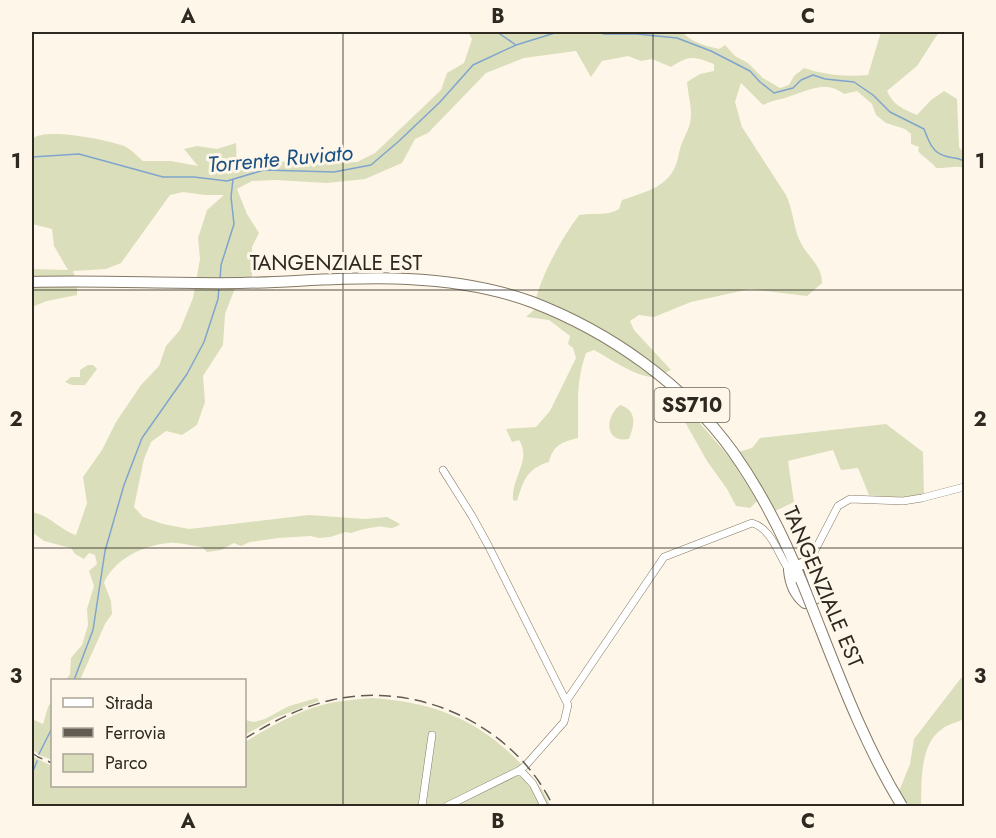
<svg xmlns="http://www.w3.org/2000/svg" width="996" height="838" font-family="Jost,sans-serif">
<rect width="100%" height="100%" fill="#fef7e9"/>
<!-- green -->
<path fill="#dbdebb" d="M468,32H685L684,34C694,43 706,46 719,49L725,45L735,56L748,63L763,78L780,88L789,85L794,76L804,68C825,75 846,77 868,75L881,32H939L917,66L887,91C893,105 903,109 917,115L931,100L944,91L957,99L959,147L964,153V168C955,165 946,169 936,168C931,161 924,158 918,151L919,147L911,144V134L905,129L886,123L876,115L872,104L857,91L844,94C824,79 806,92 785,98C777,100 771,101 763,105L741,83L735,102L742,127L786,195C794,211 793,230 802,245C810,259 822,266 822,283L807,296L750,289L691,302L654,317L639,315L630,321L634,330L671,370L663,374L536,298C544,270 562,238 579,215C595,212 604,217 619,209L622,200C642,193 666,188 675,167C678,161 678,155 680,149C682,140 688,132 690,123C693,109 688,96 687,82L700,74L714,71V64C693,56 689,55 671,67L652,59L641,61L628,56L602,61L591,77L576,51L524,58L486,73L428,133L415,139L402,163L365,179L327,183L275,180L252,181L237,189L247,214L259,233L252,247V276L235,288L225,314L223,345L203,376L205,402L197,425L182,435L166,431L151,442L144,459L134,507L143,517L163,524L189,529L309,515L365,519L387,517L400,524C391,532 385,525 376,527C367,528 359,530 351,533L346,532L330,537L319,538L311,536L278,538L250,542L241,546L234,543L221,550L207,552L202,547C191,546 180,542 169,543C144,545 114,559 104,583L111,601L112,614L105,624L80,680H66L70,674L71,658L82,645L88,625L87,609L94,586L89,571L97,564L95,555L89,553L84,559L75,554L71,548L44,541L32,532V512C49,515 62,531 76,535L87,503L83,477L102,450L116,422L141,385L159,366L166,346L180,330L193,298L200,259L198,238L207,210L224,195H205L183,192L170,195L121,263L106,269L73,271L75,278H32V269L68,270L54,246L52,229L32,224V139C45,127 107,140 124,146C131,149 137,156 143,161H171L198,166L184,149L197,146L217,149L236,143L237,169L265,160L312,164L357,162L375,153L441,90L447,73L464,63L472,39Z
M32,285H77V295L47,301L32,307Z
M536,308L603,340L656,377C639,379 609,358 594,350L586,353C575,384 579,405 578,438C562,442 553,445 549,462C526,469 524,480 517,501L513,500C511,478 532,460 519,440L512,442L506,429L536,427L550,411L576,358L573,348L568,344L570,336L549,320L526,317Z
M88,365H93L97,369L85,385H72L65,382L71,377H80V370Z
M667,391L684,405L731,459L757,501L750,508L736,506L727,489L707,461L681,415L668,398Z
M620,405C637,410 635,424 629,439C604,443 605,417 620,405Z
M886,424L923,452L924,495L897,498L869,495L858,468L841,470L833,450L788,461L794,502L775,511L738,452L752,448L760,438Z
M964,677V719C958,722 948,724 942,729C919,745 922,782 921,806H893L910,764L914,739L961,678Z
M317,698L319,701L275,718L245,735V720L254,722L265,719L289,706Z
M372,698C434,702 480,720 523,766L441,806H32V756L52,766V786H244L245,742C273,725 302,708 335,702C347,700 360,699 372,698Z
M52,700V760L39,755L32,749V719L43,724L48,707Z
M526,770L541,788L551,806H451Z"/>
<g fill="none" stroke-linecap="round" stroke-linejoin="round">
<!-- stream -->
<path stroke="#7fa5ce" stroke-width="1.5" d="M497,32L516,45
M595,32L605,34H637L677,38L711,51L750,71L760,82L774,93L793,88L801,80L813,75L825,79L854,82L873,95L890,112L924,129C928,139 932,153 945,156C953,159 955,156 964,161
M32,157L79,154L163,177H194L227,181L264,170L334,172L371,165L399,141L440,102L473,65L516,45L558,32
M220,279L221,265L234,224L231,197L233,179
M74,680L93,630L105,551L124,485L142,438L187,374L204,342L218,299L219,287
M39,754L52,728
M32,774L37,761"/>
<!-- minor casing -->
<g stroke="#847964" stroke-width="8">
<path id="minor" d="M443,470L472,516L488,545L568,705L564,722L526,765L520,770L447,806
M804,563L811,558L838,506L850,499L903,501L922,498L964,487
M567,700L664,557L752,523C772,529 778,554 789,570
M520,770L533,784L544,806
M422,806L432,735"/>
</g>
<!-- primary casing -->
<g stroke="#847964" stroke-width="12">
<path id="primary" d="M32,282C101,280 170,284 240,283C296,282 352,276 408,279C448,281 494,288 532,302C610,332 684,384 733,452C761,492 783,534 801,580
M804,563L808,566L817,591L815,599L805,603C795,595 790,582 789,570Z"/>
</g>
<!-- minor -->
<use href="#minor" stroke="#fff" stroke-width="7"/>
<!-- primary -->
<use href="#primary" stroke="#fff" stroke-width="10"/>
<!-- rail -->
<path stroke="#625c53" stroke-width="1.5" stroke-dasharray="12 6" stroke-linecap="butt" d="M244,739C272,722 300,707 332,700C418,680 515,726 553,806
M32,753L38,757L52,763"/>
<!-- primary-bridge casing -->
<g stroke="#847964" stroke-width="12" stroke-linecap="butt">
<path id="primary-bridge" d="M801,580C832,656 859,736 902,806"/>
</g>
<!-- primary-bridge -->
<use href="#primary-bridge" stroke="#fff" stroke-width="10"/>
</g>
<!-- grid -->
<path fill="none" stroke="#2d2820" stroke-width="1.5" stroke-opacity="0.55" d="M343,32V806M653,32V806M32,290H964M32,548H964"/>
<g text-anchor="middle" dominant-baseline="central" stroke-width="6" stroke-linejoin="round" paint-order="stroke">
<!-- shield labels -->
<rect fill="#fef7e9" stroke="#6c665c" stroke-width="1.5" x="654.5" y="388" width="75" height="34" rx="4.5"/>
<g font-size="20" font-weight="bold" fill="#2d2820">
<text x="692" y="405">SS710</text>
</g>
<!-- street labels -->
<g font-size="21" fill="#2d2820" stroke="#fef7e9">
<text x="336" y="263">TANGENZIALE EST</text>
<text transform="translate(823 587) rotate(67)">TANGENZIALE EST</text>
</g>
<!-- water labels -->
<g font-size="22" font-style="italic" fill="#195084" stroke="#fef7e9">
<text transform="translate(280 158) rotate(-5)">Torrente Ruviato</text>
</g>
</g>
<!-- border -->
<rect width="996" height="838" fill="none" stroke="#fef7e9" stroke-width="66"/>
<!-- legend -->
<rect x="51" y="679" width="195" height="108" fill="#fef7e9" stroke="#aaa499" stroke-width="1.5"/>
<rect x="63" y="698" width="30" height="9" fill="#ffffff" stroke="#aaa499" stroke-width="1.5"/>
<text x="105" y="709" font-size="18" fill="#2d2820">Strada</text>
<rect x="63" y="728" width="30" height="9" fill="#625c53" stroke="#aaa499" stroke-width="1.5"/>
<text x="105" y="739" font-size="18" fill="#2d2820">Ferrovia</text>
<rect x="63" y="754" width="30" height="18" fill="#dbdebb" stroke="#aaa499" stroke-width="1.5"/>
<text x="105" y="769" font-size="18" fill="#2d2820">Parco</text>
<rect x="33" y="33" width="930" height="772" fill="none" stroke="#2d2820" stroke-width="2"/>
<g font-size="20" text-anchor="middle" font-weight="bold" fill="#2d2820">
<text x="188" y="23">A</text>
<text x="498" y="23">B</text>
<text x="808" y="23">C</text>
<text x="16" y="168">1</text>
<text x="980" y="168">1</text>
<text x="16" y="426">2</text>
<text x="980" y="426">2</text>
<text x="16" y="683">3</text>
<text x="980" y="683">3</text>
<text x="188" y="828">A</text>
<text x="498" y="828">B</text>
<text x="808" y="828">C</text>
</g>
</svg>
